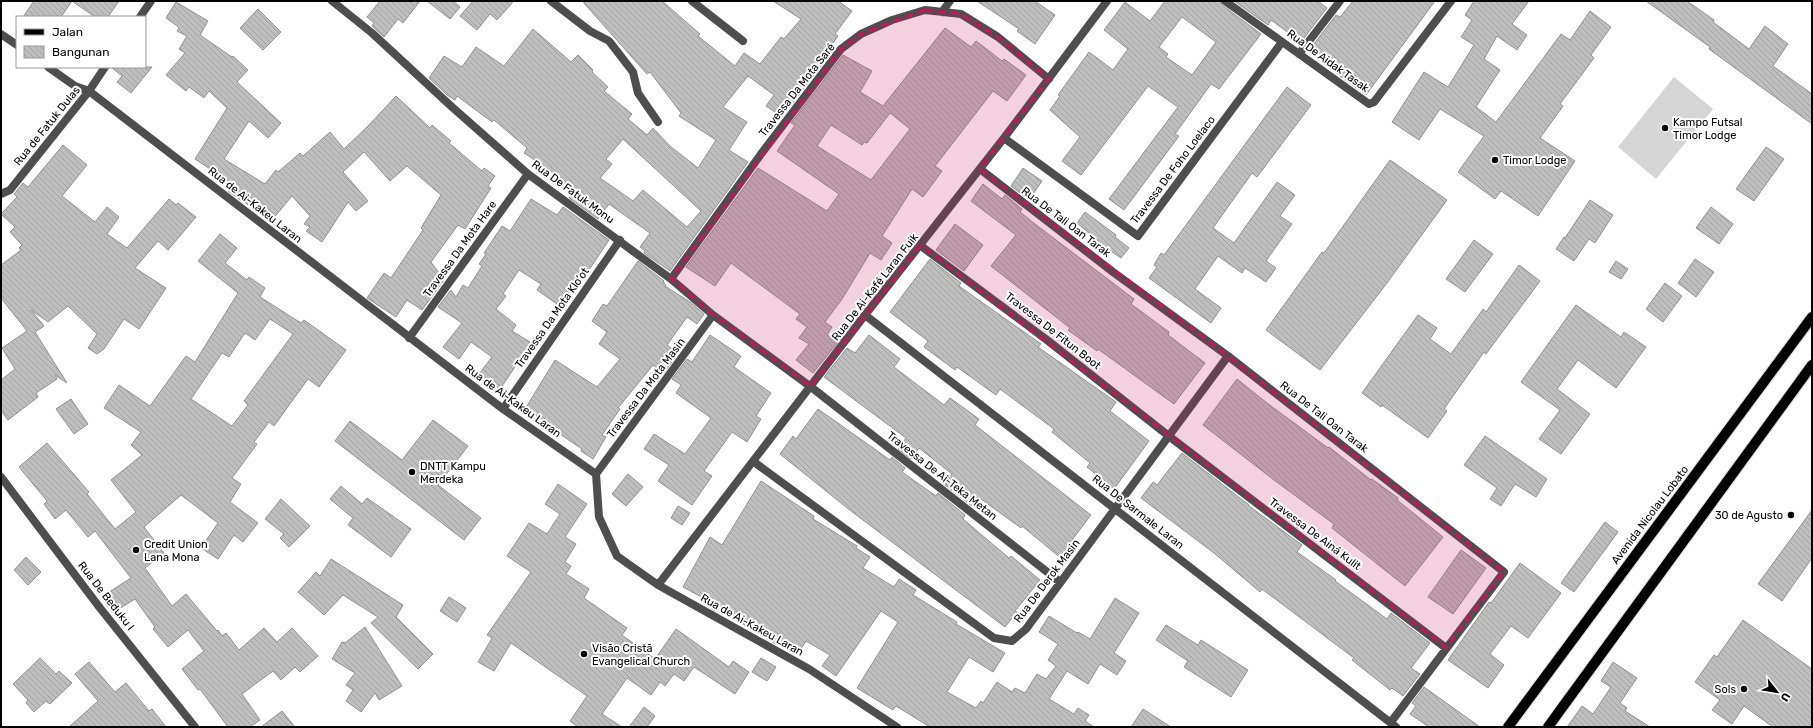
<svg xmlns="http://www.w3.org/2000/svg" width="1813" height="728" font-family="Rubik,sans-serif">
<defs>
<pattern id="building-back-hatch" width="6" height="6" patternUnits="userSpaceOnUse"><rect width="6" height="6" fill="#bebebe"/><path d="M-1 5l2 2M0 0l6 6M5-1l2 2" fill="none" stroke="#a2a2a2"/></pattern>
</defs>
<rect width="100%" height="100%" fill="#fff"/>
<!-- garden -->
<path fill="#d5d5d5" d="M1674,77L1713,109L1656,179L1618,147Z"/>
<!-- building -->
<path fill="url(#building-back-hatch)" stroke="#929292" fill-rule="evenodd" d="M34,1H72L61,17H23Z
M72,1H119L108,17H95Z
M380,1H420L403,23L398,19L384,37L372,26L374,23L367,17Z
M427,1H453L460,7L450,19Z
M473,1H514L497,20L490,14L477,30L460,16Z
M582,1H662L700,34L698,36L735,66L744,53L760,64L781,37L784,39L801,19L773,1H838L852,11L835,34L838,36L830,47L834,49L782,117L766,106L774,95L748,76L723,107L747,122L729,150L748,162L670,271L644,253L645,251L640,247L650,233L609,204L598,219L569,198L574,191L559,178L560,177L524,153L527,148L494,120L492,122L457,96L455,100L447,95L429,78L444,56L462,67L476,47L504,66L533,29L571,62L578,55L593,70L592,72L608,87L604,91L632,114L628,119L647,135L653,128L670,146L698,168L716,140L679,116L681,113L650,72L647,74ZM623,139L701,211L687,227L643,190L633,201L600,178L612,164L606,159Z
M977,1H1035L1055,15L1035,44L1017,31L1019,29Z
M1165,1H1220L1222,5L1261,34L1219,89L1211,84L1175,134L1179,136L1124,210L1109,199L1178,107L1148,86L1081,175L1062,161L1080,137L1050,110L1060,96L1058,95L1089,52L1113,70L1128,49L1104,30L1125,2L1150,21ZM1182,17L1216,42L1192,75L1166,57L1168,54L1159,47Z
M1234,1H1318L1327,8L1301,42L1271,20L1268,25Z
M1353,1H1435L1366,95L1340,76L1341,74L1310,49L1336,15L1340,17Z
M1474,1H1529L1512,24L1527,35L1517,50L1497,36L1484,59L1500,70L1476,107L1496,122L1561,34L1570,40L1590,11L1611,27L1591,55L1594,58L1560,104L1563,106L1540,138L1575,161L1538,216L1501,191L1495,199L1458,172L1484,136L1440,109L1419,140L1392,122L1424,72L1448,87L1474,45L1461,37L1472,20L1465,15Z
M1646,1H1687L1714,20L1713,22L1749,49L1765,26L1788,44L1773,66L1812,94V124L1709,49L1710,47Z
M176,2L208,21L200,35L232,57L233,56L248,70L237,82L281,123L268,138L249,121L224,159L265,184L276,170L278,172L300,153L303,156L330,132L344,149L368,126L396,96L430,128L432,125L451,141L449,143L482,171L484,168L495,176L488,186L491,188L465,229L458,225L431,262L444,280L422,310L407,300L396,317L367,298L384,273L391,278L423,230L421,228L441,195L407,166L390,181L364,152L343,172L368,201L356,211L348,202L322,242L306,231L310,227L304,224L310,216L292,196L272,220L267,216L265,218L243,201V202L228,191L230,189L228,188L231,183L195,159L227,108L209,91L204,98L189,87L186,91L166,75L185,53L179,49L187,36L177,31L179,28L176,25L166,18Z
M258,9L281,32L263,50L240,28Z
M945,28L971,47L976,41L1002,61L1004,59L1026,75L1007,101L993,91L935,166L942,171L923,197L912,189L882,236L892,243L881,260L870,253L842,299L825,322L832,327L827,335L838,342L813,373L796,360L809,344L799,338L807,327L796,319L800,314L731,263L715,286L686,267L758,168L827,211L839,194L777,151L795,125L791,123L843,55L872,71L860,92L883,106ZM890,113L910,129L871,180L817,146L831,125L862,145L864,142L867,143Z
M111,67H152L131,93L117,82L122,76Z
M1287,87L1311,105L1257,177L1252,173L1213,228L1234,243L1277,182L1295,195L1280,216L1292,224L1266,261L1276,268L1266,282L1245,268L1242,273L1218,256L1195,289L1221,308L1211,323L1149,278L1157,267L1154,265L1161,253L1164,255Z
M63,145L87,165L62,196L95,222L107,207L119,217L107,234L127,248L169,199L176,205L178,203L196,217L168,250L158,241L135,268L166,288L139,329L124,319L104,349L97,354L88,348L97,334L68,306L48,322L31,310L44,326L35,332L67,383L55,375L57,379L36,393L38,397L8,420L1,411V380L15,369L2,348L27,331L1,298V265L21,250L19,248L22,245L10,232L15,227L1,214L17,197L14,194L23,183L28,187Z
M1766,147L1784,159L1754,201L1736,189Z
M1390,160L1447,200L1387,283L1320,370L1266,330L1322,252L1324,253Z
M1023,168L1042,181L1029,200L1011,186Z
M983,184L1002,199L1005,195L1022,209L1020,212L1035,224L1134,299L1131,304L1169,332L1168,335L1205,363L1174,404L1098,349L1097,351L1068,330L1070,328L991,266L1016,235L971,201Z
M531,199L557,215L563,207L609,240L581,282L578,280L560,306L537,290L541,284L519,270L503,294L506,296L496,309L516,325L512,331L530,342L517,364L500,389L479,374L492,357L471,342L459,359L443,347L462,323L438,307L451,290L456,297L463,285L468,288L482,266L479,264L486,254L484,253L502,226L510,231Z
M1590,200L1613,215L1595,243L1589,239L1574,261L1556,249L1564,237L1565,238Z
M1711,207L1733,224L1719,244L1696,228Z
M1085,212L1116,235L1115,237L1129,248L1121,258L1105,247L1077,223Z
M955,224L983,245L964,271L936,250Z
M220,234L237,248L225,263L247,280L249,277L265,288L260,297L301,323L304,320L346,350L319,387L308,379L274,426L269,422L254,442L257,444L232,478L241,484L230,502L258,523L243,542L234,535L218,559L201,548L218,523L181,495L144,527L164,553L145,568L172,606L186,594L217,631L218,630L222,636L226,633L239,650L264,628L277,642L292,628L318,656L300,672L295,667L281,680L273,671L242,694L260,720L250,727H228L200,689L198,690L182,669L204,651L188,630L168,647L153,629L155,627L135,599L119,609L109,592L131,578L95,531L88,537L66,510L55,519L44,504L47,501L19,467L47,443L89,492L87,494L115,529L136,512L111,480L142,455L131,445L141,432L104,408L119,385L150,406L186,356L195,362L238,293L198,261ZM270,319L293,334L244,401L248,405L232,426L191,399L222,353L229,357L245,333L255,340Z
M1474,240L1493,254L1465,292L1446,279Z
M930,259L961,283L959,286L1041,344L1038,347L1116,402L1110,411L1149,441L1114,489L1087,467L1090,463L1052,432L1054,429L1000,389L996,395L957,367L955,370L924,347L928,341L890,312Z
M1695,259L1714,272L1696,297L1678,283Z
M638,261L664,281L663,282L666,285L665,286L690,302L704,314L697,324L687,317L667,345L678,353L664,373L653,365L618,408L620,409L602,435L606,437L593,459L581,451L582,449L560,434L562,432L525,409L555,360L597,387L620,359L599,344L607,332L592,321L603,304L607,306Z
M1616,261L1628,269L1621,279L1609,272Z
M1519,265L1540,281L1486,354L1484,352L1444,409L1447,411L1428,438L1382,405L1381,407L1362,393L1418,315L1437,328L1430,339L1451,354L1483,309L1486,312Z
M1665,283L1682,296L1663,322L1646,309Z
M1576,305L1621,337L1624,332L1646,347L1616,388L1578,360L1557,389L1590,414L1561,454L1539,439L1560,410L1521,382Z
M710,335L741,356L734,367L771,393L756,416L761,419L747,442L732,432L704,471L712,476L692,505L658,481L669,465L644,449L654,434L685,454L711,418L676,393L681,385L672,379L687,359L692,362Z
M869,335L900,359L894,367L944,405L950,398L979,419L975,425L1091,515L1072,540L1075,543L1062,559L1022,526L1021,528L981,499L980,500L977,498L972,506L945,485L952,474L919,448L911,459L898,449L906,438L824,377L847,348L855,353Z
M1237,379L1267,403L1328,448L1329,447L1371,480L1372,479L1398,498L1397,500L1443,537L1405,586L1332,528L1334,524L1274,480L1203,425Z
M71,399L88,424L74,434L56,409Z
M818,409L890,460L892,457L905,468L902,472L936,496L938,493L965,515L963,519L1009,558L1011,556L1040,580L1015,611L1017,612L1005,627L851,511L780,454L793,436L796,439Z
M433,420L468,446L438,485L481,518L464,540L335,441L350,421L402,460Z
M1485,436L1547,479L1536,497L1515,484L1501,506L1490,499L1497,488L1464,465Z
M1182,453L1249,505V506L1302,545L1297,552L1336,580L1335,581L1387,619L1391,613L1430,643L1411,668L1420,674L1403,696L1392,688L1390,690L1352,660L1354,658L1262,589L1260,592L1214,553L1141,498L1153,482L1157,485Z
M628,474L643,487L626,506L612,494Z
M761,481L814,516L813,519L857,546L856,548L870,557L863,568L894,587L899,579L916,590L913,595L957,622L956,624L1005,653L993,672L969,657L947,692L976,708L981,701L983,703L997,682L1012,692L1015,688L1025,693L1037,674L1046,679L1056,666L1048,660L1058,644L1039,632L1049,616L1077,633L1078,632L1090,639L1115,598L1139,613L1114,653L1126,661L1117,675L1100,664L1088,684L1067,671L1049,699L1074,714L1078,708L1089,715L1085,721L1094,727H930L896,706L893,710L857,688L898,622L881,611L836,676L822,666L830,655L806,641L799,652L780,640L777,645L717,608L715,611L709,607L702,601L703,598L683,587L710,537L722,545Z
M558,484L587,504L565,537L576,544L565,562L571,566L566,574L589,589L584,598L627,628L622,635L655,659L676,629L729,667L733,661L749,672L735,694L694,667L684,681L674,674L665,686L660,682L651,695L627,678L602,714L622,727H578L570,721L587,696L511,643L494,671L478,662L492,638L487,635L531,572L507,556L529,523L547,534L560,514L545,504Z
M341,486L362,504L367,498L411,529L391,557L348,525L353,518L330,499Z
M281,499L310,526L289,547L280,538L284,534L265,519Z
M678,506L690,513L682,525L671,518Z
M1812,510V558L1782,601L1758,584Z
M1605,522L1618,532L1574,592L1561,583Z
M1461,550L1486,568L1453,614L1428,597Z
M26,557L41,572L28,585L14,570Z
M331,559L403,605L396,617L433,654L418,669L371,623L378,617L343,595L324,615L298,592L316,572L320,576Z
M1520,563L1561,593L1528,638L1511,626L1490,654L1504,665L1488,688L1448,660L1489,602L1491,603Z
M449,597L466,608L457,622L440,611Z
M1743,620L1812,669V727H1773L1744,706L1732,724L1712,710L1720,700L1695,682L1714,655L1717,657Z
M1166,625L1198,645L1201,640L1248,670L1231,697L1184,667L1188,661L1156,640Z
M365,627L402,686L379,700L375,693L361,712L346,701L353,690L346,685L355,673L332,659L342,642L345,643Z
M40,658L56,674L59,671L72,683L50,704L46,701L34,712L26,703L28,700L13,684Z
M761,658L776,667L767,681L752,672Z
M89,662L115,692L126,683L149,711L152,709L166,727H69L98,701L75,674Z
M1613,662L1637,678L1620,703L1627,708L1625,711L1650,727H1567L1582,706L1593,714L1611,687L1601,681Z
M1424,687L1480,727H1429L1410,714L1416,706L1412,703Z
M644,707L655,716L647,727H629Z
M1143,709L1171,727H1131Z
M282,711L295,727H261Z"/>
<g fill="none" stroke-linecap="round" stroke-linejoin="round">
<!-- primary casing -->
<g stroke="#dbdbdb" stroke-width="12">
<path id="primary" d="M1508,727L1812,317
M1548,727L1812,365"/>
</g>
<!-- minor -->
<path stroke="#4e4e4e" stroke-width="8" d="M332,1L372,33L452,107L528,174L671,279L713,315L811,387L1060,582
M551,1L590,31L609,41L633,72L638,93L658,122
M692,1L743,41
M1225,1L1369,104L1374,102L1451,1
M942,12L950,1
M140,17L151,1
M1,34L17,45
M1299,54L1340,1
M48,67L75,86L89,91L503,409L596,474L599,517L617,556L658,585L809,669L897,727
M1004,138L1138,236L1282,42
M980,169L1113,272L1228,356L1504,572L1391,722
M1,194L10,190L89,91L105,67
M921,246L1047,340L1170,437L1446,648
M671,279L761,154L841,49L861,34L892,20L925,10L961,14L998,37L1049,79
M865,315L1396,727
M409,338L528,174
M503,409L620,240
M754,462L994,638L1012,641L1026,629L1228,356
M596,474L713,315
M1,477L100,608L195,727
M658,585L865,315L1004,138L1107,1"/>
<!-- primary -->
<use href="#primary" stroke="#000" stroke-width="10"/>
</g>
<!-- marked area -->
<path fill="#c2185b" fill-opacity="0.2" stroke="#c2185b" stroke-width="3" stroke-dasharray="8 5" stroke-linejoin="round" d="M925,10L961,14L998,37L1049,79L980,169L1228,356L1504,572L1446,648L921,246L811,387L713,315L671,279L841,49L861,34Z"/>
<!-- markers -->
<g fill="#000" stroke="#fff" stroke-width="1.5">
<circle cx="1665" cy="128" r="4"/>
<circle cx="1495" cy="160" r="4"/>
<circle cx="412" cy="472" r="4"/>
<circle cx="1791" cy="515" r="4"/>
<circle cx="136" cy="550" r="4"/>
<circle cx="584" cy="654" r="4"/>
<circle cx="1744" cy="689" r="4"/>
</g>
<g text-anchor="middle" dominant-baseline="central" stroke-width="4" stroke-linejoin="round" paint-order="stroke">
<!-- street labels -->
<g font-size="11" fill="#000" stroke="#fff">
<text transform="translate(1328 61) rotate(36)">Rua De Aidak Tasak</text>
<text transform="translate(797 90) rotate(-52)">Travessa Da Mota Saré</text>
<text transform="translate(47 126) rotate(-51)">Rua de Fatuk Dulas</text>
<text transform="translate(1173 170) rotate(-53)">Travessa De Foho Loelaco</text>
<text transform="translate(573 192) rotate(36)">Rua De Fatuk Monu</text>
<text transform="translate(255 205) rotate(38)">Rua de Ai-Kakeu Laran</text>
<text transform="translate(1066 222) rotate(37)">Rua De Tali Oan Tarak</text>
<text transform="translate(460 249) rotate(-54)">Travessa Da Mota Hare</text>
<text transform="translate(875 287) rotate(-52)">Rua De Ai-Kafé Laran Fuik</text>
<text transform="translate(552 318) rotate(-55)">Travessa Da Mota Klo’ot</text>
<text transform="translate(1053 331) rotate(38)">Travessa De Fitun Boot</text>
<text transform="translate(646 388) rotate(-53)">Travessa Da Mota Masin</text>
<text transform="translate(513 401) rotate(36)">Rua de Ai-Kakeu Laran</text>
<text transform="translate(1324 417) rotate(38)">Rua De Tali Oan Tarak</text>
<text transform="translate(942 476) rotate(38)">Travessa De Ai-Teka Metan</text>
<text transform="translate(1138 512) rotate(38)">Rua De Sarmale Laran</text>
<text transform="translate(1650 515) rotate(-53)">Avenida Nicolau Lobato</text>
<text transform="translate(1315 534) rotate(37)">Travessa De Ainá Kulit</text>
<text transform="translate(1047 581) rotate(-53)">Rua De Derok Masin</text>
<text transform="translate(106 596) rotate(52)">Rua De Beduku I</text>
<text transform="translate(752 625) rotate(29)">Rua de Ai-Kakeu Laran</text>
</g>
<!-- poi labels -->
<g font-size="11" fill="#000" stroke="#fff" text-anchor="start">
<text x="1673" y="122">Kampo Futsal<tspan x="1673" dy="13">Timor Lodge</tspan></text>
<text x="1503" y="160">Timor Lodge</text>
<text x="420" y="466">DNTT Kampu<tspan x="420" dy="13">Merdeka</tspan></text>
<text x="1783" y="515" text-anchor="end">30 de Agusto</text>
<text x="144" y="544">Credit Union<tspan x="144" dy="13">Lana Mona</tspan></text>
<text x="592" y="648">Visão Cristã<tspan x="592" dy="13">Evangelical Church</tspan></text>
<text x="1736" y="689" text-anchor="end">Sols</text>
</g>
</g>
<!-- border -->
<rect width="1813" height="728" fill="none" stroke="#000000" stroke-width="4"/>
<!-- legend -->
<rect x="16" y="16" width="130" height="52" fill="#ffffff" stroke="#999999"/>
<rect x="24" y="29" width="20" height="6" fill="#000000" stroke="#999999"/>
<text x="52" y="36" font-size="12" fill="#000000">Jalan</text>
<rect x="24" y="46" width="20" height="12" fill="url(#building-back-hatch)" stroke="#999999"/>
<text x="52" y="56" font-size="12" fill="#000000">Bangunan</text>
<!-- north arrow -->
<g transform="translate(1777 692) rotate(121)" stroke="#ffffff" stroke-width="3" paint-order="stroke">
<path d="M0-3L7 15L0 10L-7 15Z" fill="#000000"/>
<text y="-6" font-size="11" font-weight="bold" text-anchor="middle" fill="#000000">U</text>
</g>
</svg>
